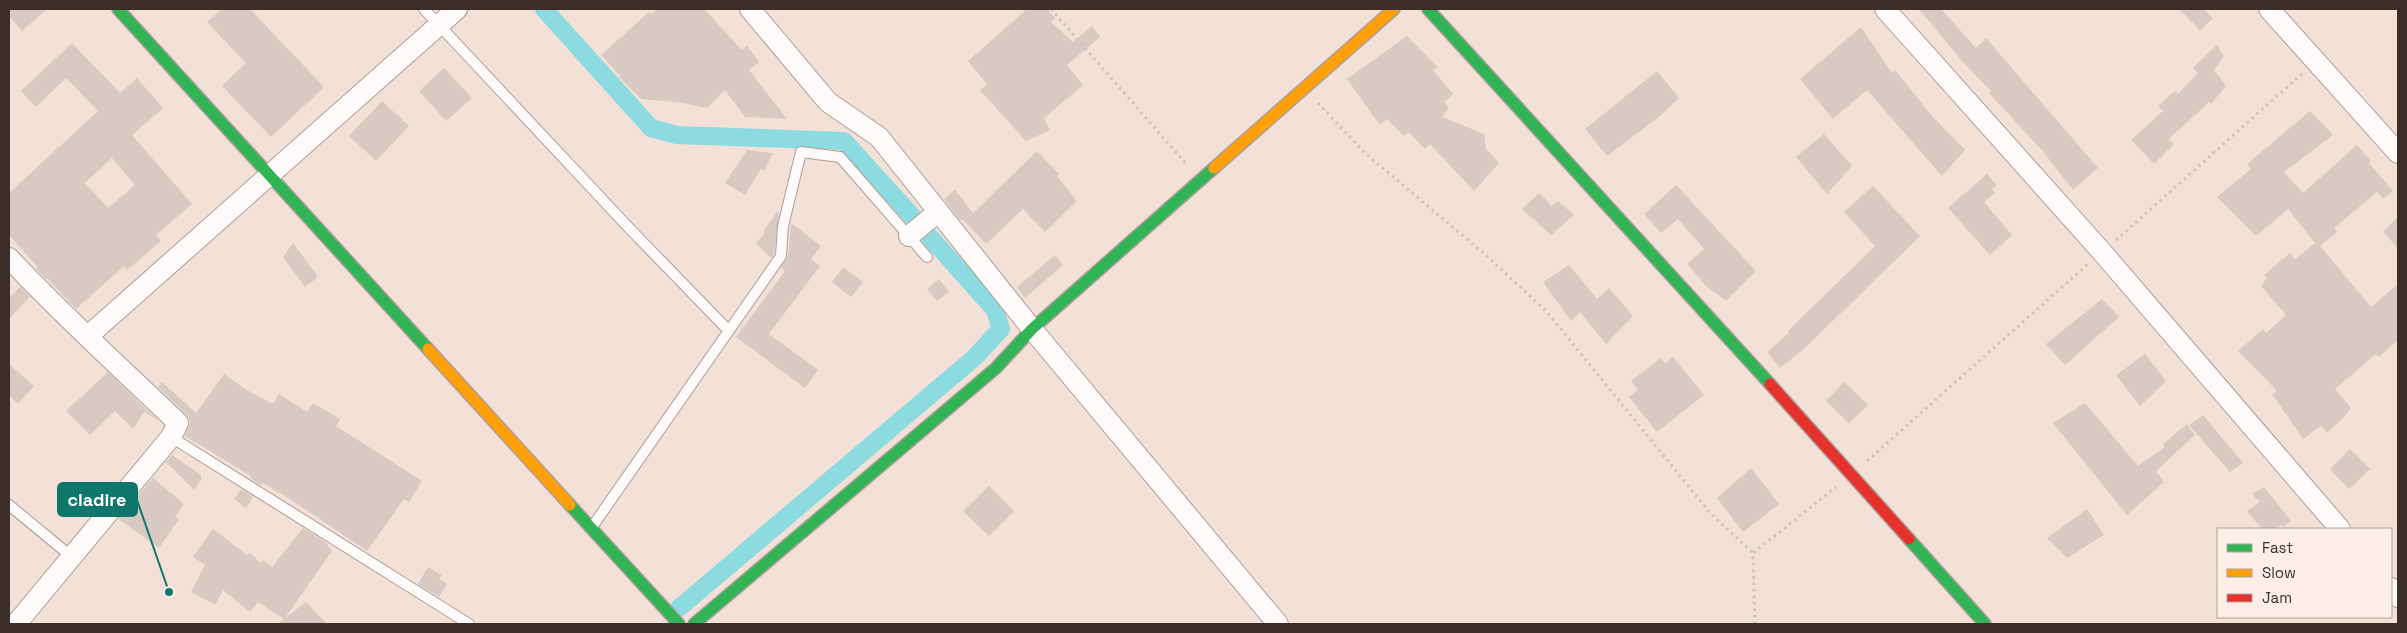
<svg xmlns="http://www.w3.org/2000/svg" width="2407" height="633" font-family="'Space Grotesk',sans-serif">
<rect width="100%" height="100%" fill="#f3e0d7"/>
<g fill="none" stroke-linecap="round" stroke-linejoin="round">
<!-- canal -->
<path stroke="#8cdbe0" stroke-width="18" d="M544,9L651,128L677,135L844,141L912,216
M679,608L974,358L1001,329L995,310L930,237"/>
</g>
<!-- building -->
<path fill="#d8cac2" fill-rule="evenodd" d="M9,9H47L22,31L9,16Z
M222,9H250L324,87L271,137L222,86L246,63L207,22Z
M657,9H704L742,50L747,46L759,62L749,70L787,119L745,117L725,90L707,108L683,103L641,99L619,77L620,76L601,55L649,12L651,14Z
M1027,9H1047L1055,18L1051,22L1073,42L1092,26L1100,37L1067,65L1083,85L1044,118L1050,130L1026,141L980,90L987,84L968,61Z
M1919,9H1941L1976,48L1986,38L2098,168L2073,190L2041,149L1989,93L1991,91L1962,61Z
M2179,9H2204L2213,18L2200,30Z
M1861,27L1892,73L1895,70L1932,116L1965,150L1942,176L1867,90L1833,119L1800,79Z
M1407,36L1438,68L1433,70L1453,94L1444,102L1449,108L1442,117L1484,134L1486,149L1499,163L1474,191L1430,144L1425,149L1409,132L1404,136L1387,119L1380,125L1347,79Z
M72,43L120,93L137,78L163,108L132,135L192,204L156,235L161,241L127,270L124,266L76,309L47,278L46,279L36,269L38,267L9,235V193L98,111L66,78L36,107L21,91ZM112,158L135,185L108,208L85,183Z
M2217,45L2224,56L2214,70L2226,86L2211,104L2209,102L2169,139L2174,144L2154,164L2131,140L2163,111L2158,106L2175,91L2178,94L2198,73L2193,68Z
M444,68L472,98L446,121L419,91Z
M1657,71L1679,98L1660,116L1607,156L1585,129Z
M382,101L409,126L376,161L349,136Z
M2310,111L2333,135L2284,172L2303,193L2357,145L2371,161L2369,163L2393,191L2383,199L2377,192L2334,228L2337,232L2320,246L2371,307L2398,284V340L2379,357L2376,354L2335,389L2351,408L2345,416L2327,433L2321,426L2303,439L2272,394L2277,391L2238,351L2263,329L2266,333L2286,315L2261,286L2267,278L2264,275L2290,253L2295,259L2315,243L2288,209L2256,236L2217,197L2251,169L2247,164Z
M1824,134L1852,166L1827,194L1796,157Z
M747,150L773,153L764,171L761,169L745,195L725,183Z
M1037,151L1059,174L1057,176L1077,201L1045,232L1023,209L986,244L962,219L960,220L944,199L955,190L973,213Z
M1987,174L1997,185L1992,189L1995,193L1984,202L2012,235L1990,255L1948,208Z
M1676,185L1756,271L1726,301L1707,287L1687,264L1704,249L1678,219L1661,233L1644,214Z
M1873,186L1920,236L1805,348L1780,368L1767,352L1789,333L1788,331L1875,246L1844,212Z
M1539,193L1552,206L1558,201L1574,215L1551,235L1522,209Z
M777,212L779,213L774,254L771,258L756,243L765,233L763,232Z
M2398,217V249L2383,231Z
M791,223L821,246L811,259L820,266L769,334L818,370L805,388L736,337L785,271L781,267L788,257Z
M293,243L318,277L305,287L283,257Z
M1055,255L1063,265L1025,298L1017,287Z
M1569,265L1597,299L1609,288L1633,316L1606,344L1580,312L1571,321L1543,282Z
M843,267L863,282L851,297L832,282Z
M939,279L949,292L937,301L927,289Z
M20,287L30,297L9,319V298Z
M2102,299L2119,317L2065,365L2046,344Z
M2145,354L2166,381L2140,406L2116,375Z
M1673,357L1704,395L1657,432L1629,397L1638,390L1631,381L1661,358L1665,364Z
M9,364L34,386L18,404L9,395Z
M108,372L148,411L158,420L144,412L133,429L115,411L90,435L66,411Z
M224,374L245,389L273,404L279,394L307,412L313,403L340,419L336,426L422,481L409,502L404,499L367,551L288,498L263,483L261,485L250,478L251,476L185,436L190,422L187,415L158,387L162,382L196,413Z
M1844,382L1868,405L1849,423L1826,401Z
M2085,403L2138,466L2165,447L2163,444L2187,424L2195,435L2156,471L2164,482L2127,515L2053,423Z
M2203,415L2243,463L2230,472L2189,425Z
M2350,449L2370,469L2349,489L2330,469Z
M172,455L201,475V480L194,490L166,462Z
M1751,468L1779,504L1743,532L1717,498Z
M153,478L184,504L175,517L179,519L159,548L118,519Z
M989,486L1014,511L989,536L963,511Z
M2264,487L2291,521L2283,527L2281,525L2273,529H2262L2247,511L2260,502L2252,494Z
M241,489L253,497L246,508L234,499Z
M2087,509L2104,535L2067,558L2047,538Z
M303,528L325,542L332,551L285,618L306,602L327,624H277L284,619L258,602L250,612L223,590L215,605L191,592L205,565L193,557L213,529L247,555L250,553L261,563L263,560L272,567Z
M428,567L442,575L439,579L447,584L439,597L418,584Z"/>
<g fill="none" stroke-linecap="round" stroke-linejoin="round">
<!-- lane casing -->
<g stroke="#ac9e97" stroke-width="12">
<path id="lane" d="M424,9L630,229L729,331
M171,437L469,624
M9,505L72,557
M592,527L781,256L783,226L801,152L840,157L927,257"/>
</g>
<!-- street casing -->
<g stroke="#ac9e97" stroke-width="22">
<path id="street" d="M750,9L828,102L879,137L1032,329L1278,624
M1885,9L2102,252L2340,529
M2269,9L2398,153
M909,236L938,212
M9,258C63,316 121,368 178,423L171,437L16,624
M88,336L457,9
M2391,588L2398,597"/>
</g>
<!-- fast casing -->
<g stroke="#ac9e97" stroke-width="14">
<path id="fast" d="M118,9L428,349
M1428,9L1770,384
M570,505L679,624
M1909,539L1985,624
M694,624L996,368L1032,329L1214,168"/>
</g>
<!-- slow casing -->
<g stroke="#ac9e97" stroke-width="14">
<path id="slow" d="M1214,168L1394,9
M428,349L570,505"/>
</g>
<!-- jam casing -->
<g stroke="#ac9e97" stroke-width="14">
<path id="jam" d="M1770,384L1909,539"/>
</g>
<!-- path -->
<path stroke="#cbc4c0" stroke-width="3" stroke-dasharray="2.5 4" stroke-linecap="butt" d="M1051,9L1187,165
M1318,103L1366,154L1487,256L1547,312L1711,514L1753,553
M2116,240L2303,73
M1867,461L2088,264
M1755,624L1753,553L1836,487"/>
<!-- lane -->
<use href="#lane" stroke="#fdfaf9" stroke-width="10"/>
<!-- street -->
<use href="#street" stroke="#fdfaf9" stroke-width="20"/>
<!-- fast -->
<use href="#fast" stroke="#30b455" stroke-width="11"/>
<!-- slow -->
<use href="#slow" stroke="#ff9f0a" stroke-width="11"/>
<!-- jam -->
<use href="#jam" stroke="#e5322d" stroke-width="11"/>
</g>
<!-- callouts -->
<path fill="none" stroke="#0f766e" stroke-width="2" d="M169 592L137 500"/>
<circle fill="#0f766e" stroke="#fdefe8" stroke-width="2" cx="169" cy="592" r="5"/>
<rect fill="#0f766e" stroke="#0f766e" stroke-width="2" x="58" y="483" width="79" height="33" rx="5"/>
<g font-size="18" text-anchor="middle" font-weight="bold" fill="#fff">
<text x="97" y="506">cladire</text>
</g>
<!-- border -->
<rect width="2407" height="633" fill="none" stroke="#3b2e28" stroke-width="20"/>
<!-- legend -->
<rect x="2217" y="528" width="175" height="90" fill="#fdefe8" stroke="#afa29b"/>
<rect x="2227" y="544" width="25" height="8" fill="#30b455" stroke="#afa29b"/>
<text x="2262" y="553" font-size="15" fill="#3b2e28">Fast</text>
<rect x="2227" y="569" width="25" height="8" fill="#ff9f0a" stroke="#afa29b"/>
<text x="2262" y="578" font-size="15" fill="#3b2e28">Slow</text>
<rect x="2227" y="594" width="25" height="8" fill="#e5322d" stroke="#afa29b"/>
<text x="2262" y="603" font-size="15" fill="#3b2e28">Jam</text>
</svg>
